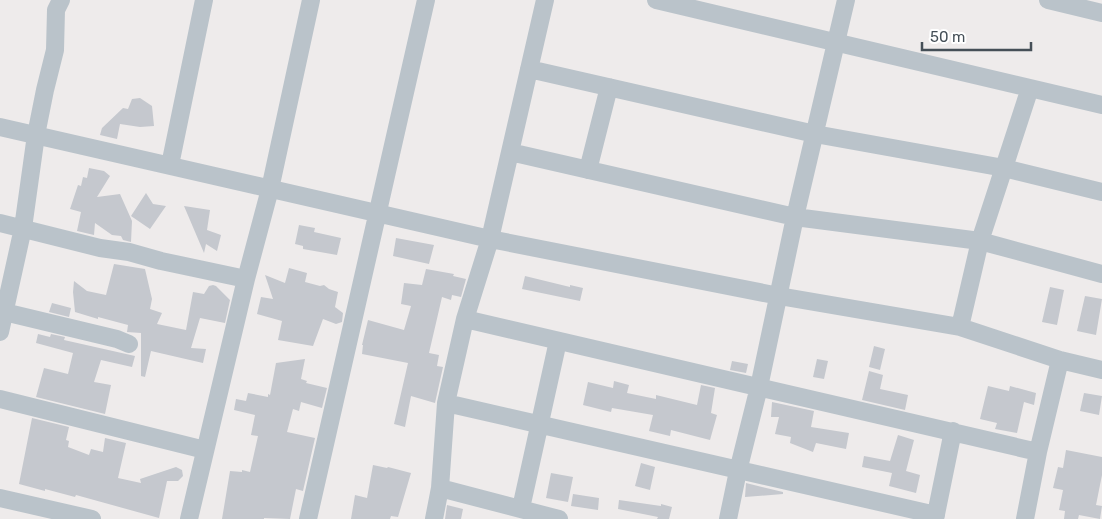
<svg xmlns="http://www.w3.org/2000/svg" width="1102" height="519" font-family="Rubik,sans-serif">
<rect width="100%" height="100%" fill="#eeebeb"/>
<!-- building -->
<path fill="#c5c8ce" d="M140,98L152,106L154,126L140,127L120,124L117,139L100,135L102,128L123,108L128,109L132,99Z
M89,168L104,171L110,176L97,197L120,194L132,221L131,242L123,240L121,236L112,235L95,223L94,235L77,231L81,212L70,209L78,185L81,186L83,177L87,178Z
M146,193L153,204L166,206L150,229L131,216Z
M184,206L210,210L207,230L221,235L217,251L206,244L204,253Z
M299,225L315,228L314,232L341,238L337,255L303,249V246L295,244Z
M396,238L434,245L429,264L393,256Z
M114,264L145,269L152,299L150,309L162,313L157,324L186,330L193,292L204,294L209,286L213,285L216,286L230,300L225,323L200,318L191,348L206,349L203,363L151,351L145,377L141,376V333L127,332L128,325L98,317V319L75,312L73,292L74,281L87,291L106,295Z
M289,268L307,273L305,282L320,286L324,285L329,289L338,292L335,307L343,313L342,322L336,324L323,319L313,346L278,340L282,321L257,314L261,297L273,299L265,275L285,283Z
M426,269L454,274L453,276L466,279L461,297L452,295L451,300L442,297L436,323L429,353L439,355L437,366L443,367L435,403L411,396L405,427L394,424L408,363L362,354L363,345H362L368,320L404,330L411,306L401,304L404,283L422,285Z
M525,276L570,287V285L583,288L580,301L522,289Z
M1050,287L1064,290L1057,325L1042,322Z
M1085,296L1102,299L1096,335L1077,331Z
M52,303L71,308L69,317L49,312Z
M38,334L50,337L51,334L65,337L64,340L135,356L132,367L101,360L94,382L111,385L105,414L36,397L44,368L68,374L73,353L36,343Z
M874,346L885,349L880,370L869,367Z
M305,359L301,379L307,381L306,383L327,388L322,408L301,402L299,411L293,409L287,432L315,438L303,491L296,489L290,519L264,518V519H222L230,471L242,472V470L250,472L258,436L251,435L255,415L234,410L236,399L246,401L248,393L268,397V394L270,395L276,363Z
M817,359L828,361L824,379L813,377Z
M732,361L748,364L746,373L730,370Z
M869,371L883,375L880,389L908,395L905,410L862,400Z
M614,381L629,385L627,393L656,399V395L697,405L701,385L715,388L711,413L717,415L710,440L671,430L670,436L649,431L653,415L612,408L611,412L583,405L588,382L613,388Z
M988,386L1009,391L1010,386L1036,393L1034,405L1024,402L1017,433L995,429L997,423L980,419Z
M1084,393L1102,396L1099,415L1080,411Z
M772,402L814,411L811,427L849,433L846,449L816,443L813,452L790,443L791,437L775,434L779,417H771Z
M32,418L69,427L66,440L69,441L68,447L89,455L91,449L103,452L105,438L126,443L118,478L141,483L140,479L176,467L182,470L183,476L178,481H167L159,518L76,495L75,497L45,489V491L19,484Z
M898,435L914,440L906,471L920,475L916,493L889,486L892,473L862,467L864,456L890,461Z
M1066,450L1102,457V475L1096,505L1102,506L1100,519L1079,515L1078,519H1064L1065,511L1059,510L1063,490L1053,488L1058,467L1063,468Z
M641,463L655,467L650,490L635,486Z
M373,465L387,468L388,467L411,473L398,517L391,516L390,519H351L355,495L367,498Z
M551,473L573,477L568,502L546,498Z
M746,483L783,492V494L745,497Z
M573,494L599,498L598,510L571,506Z
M619,500L661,506V504L672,507L669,519H657L658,517L618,509Z
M447,505L463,509L461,519H445Z"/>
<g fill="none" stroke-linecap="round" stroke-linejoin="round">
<!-- street -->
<path stroke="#bac3ca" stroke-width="18" d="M656,0L1102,105
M1048,0L1102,13
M529,69L815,134L1004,168L1102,192
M0,127L490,239L779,296L960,327L1060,360L1102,370
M510,152L795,217L980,241L1102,274
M170,165L204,0
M588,170L609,87
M0,223L100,248L129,252L161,261L246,279
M0,311L117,339L129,344
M465,319L1038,452
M960,327L980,241L1030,88
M0,332L23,228L36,135L45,90L55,50L56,10L61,0
M0,399L205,450
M446,403L936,515
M440,488L559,519
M0,498L92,519
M521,508L558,341
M189,519L246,279L270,189L311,0
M308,519L426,0
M434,519L440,488L446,403L465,319L490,239L545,0
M728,519L738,471L759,387L795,217L846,0
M935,519L953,431
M1025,519L1038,452L1060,360"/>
</g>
<!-- scale -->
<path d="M922 42v8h109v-8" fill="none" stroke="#454f57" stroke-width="2.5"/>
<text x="930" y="42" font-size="15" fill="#454f57" stroke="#ffffff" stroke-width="4" paint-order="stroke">50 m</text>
</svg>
